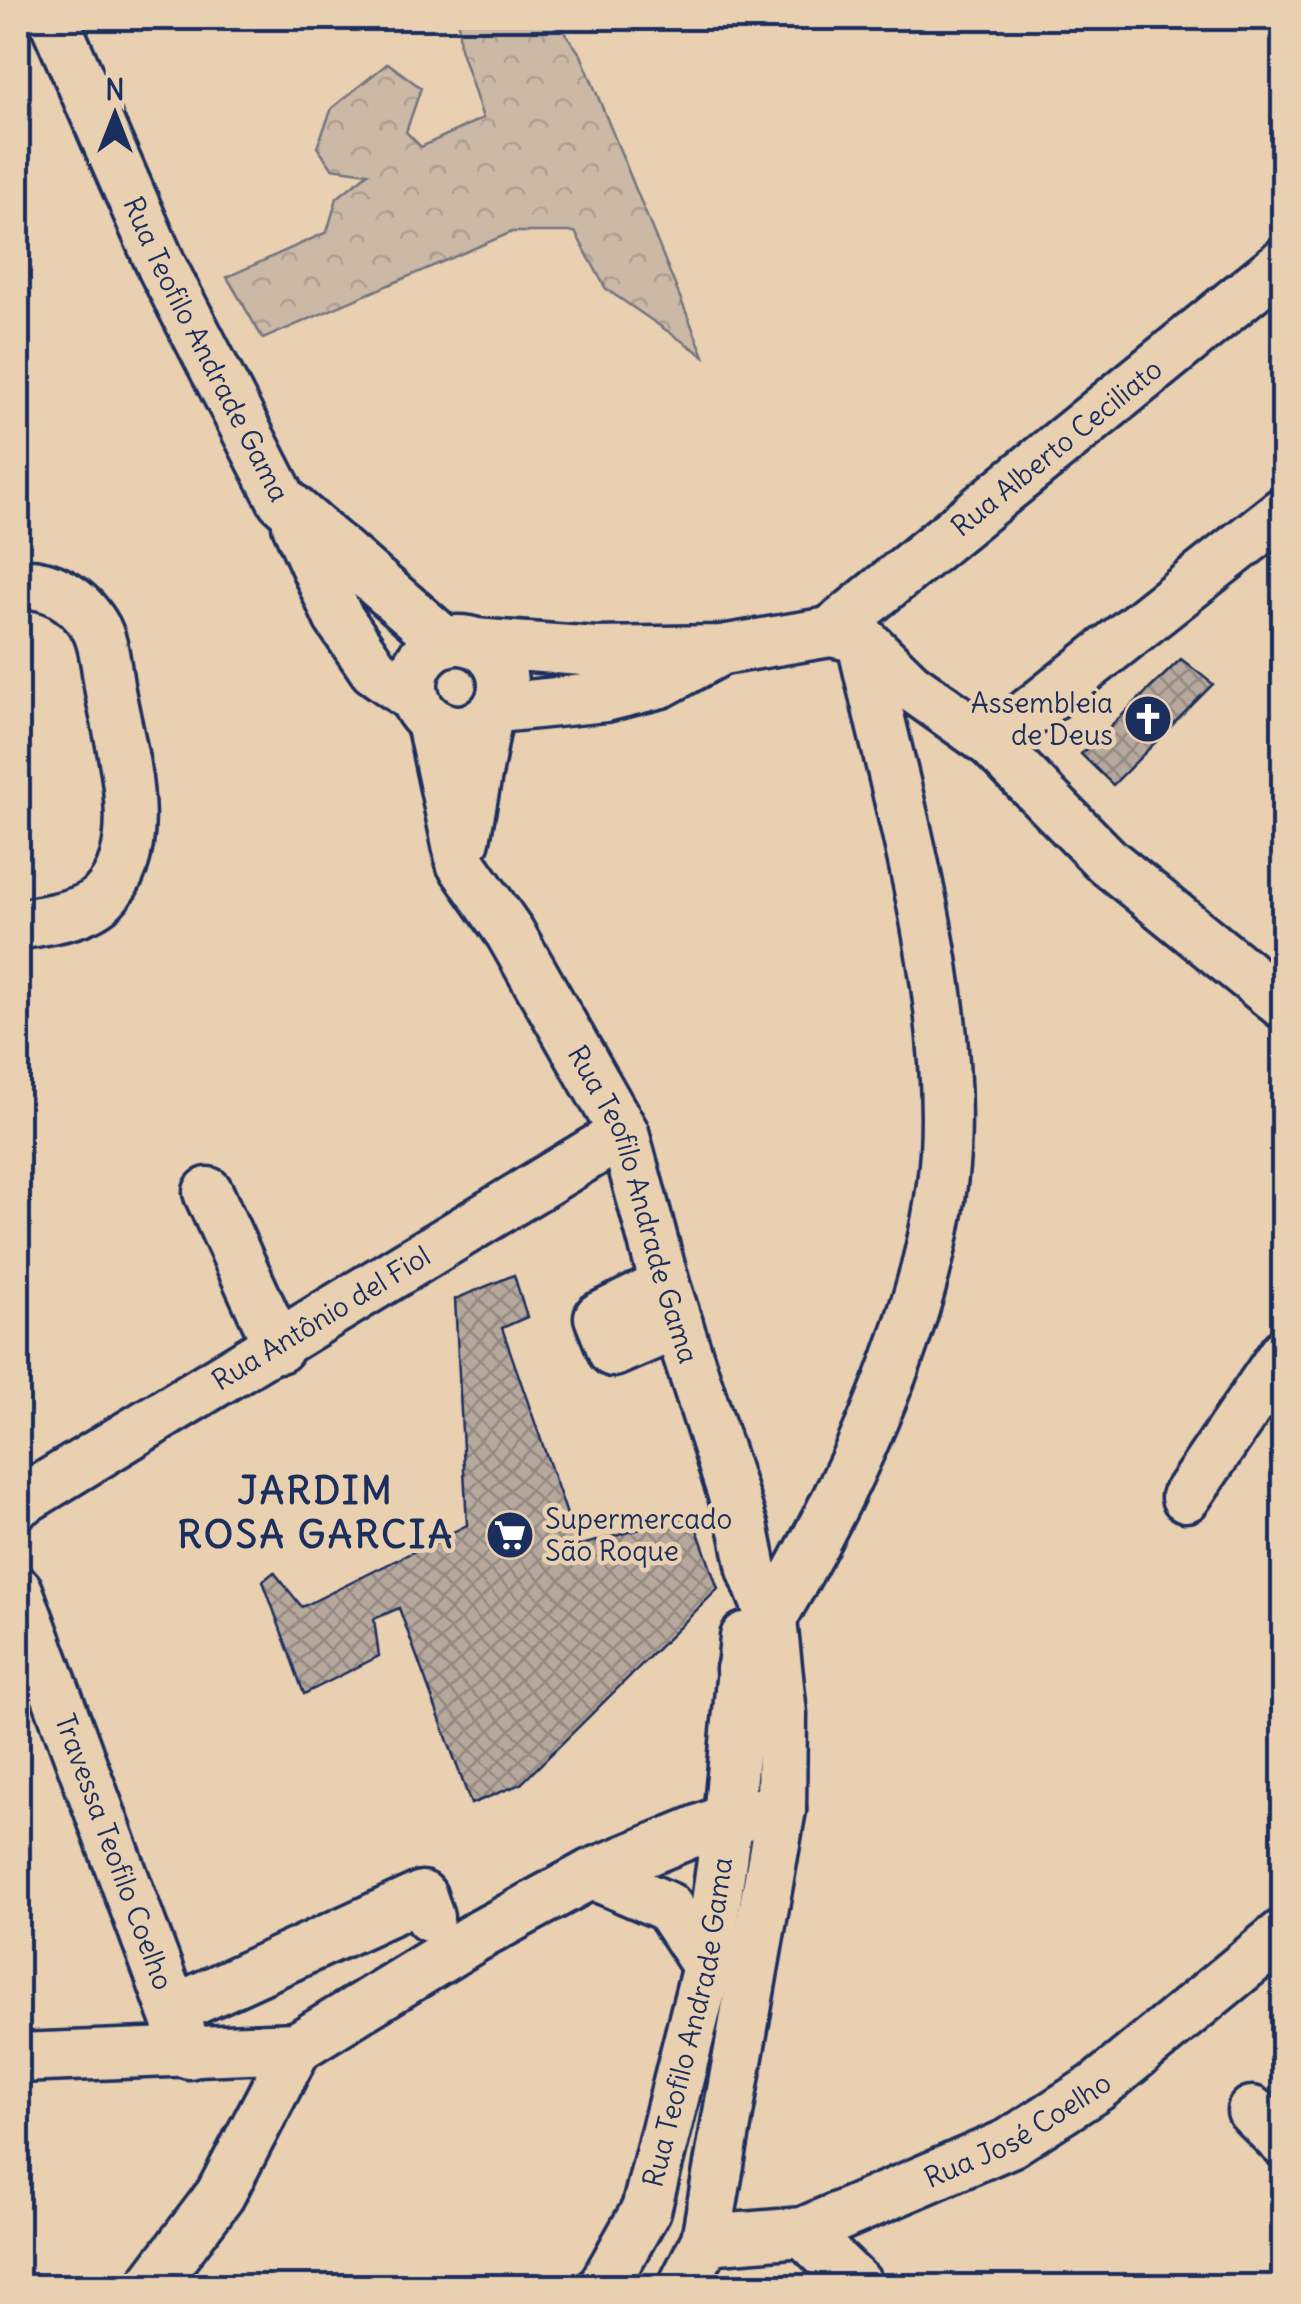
<svg xmlns="http://www.w3.org/2000/svg" width="1301" height="2304" font-family="Delius,sans-serif">
<defs>
<pattern id="forest-crowns" width="20" height="18" patternUnits="userSpaceOnUse" patternTransform="scale(2.5)"><rect width="20" height="18" fill="#cbb8a5"/><path d="M2 6a3 3 0 1 1 6 0M12 15a3 3 0 1 1 6 0" fill="none" stroke="#ae9e90"/></pattern>
<pattern id="building-cross-hatch" width="8" height="8" patternUnits="userSpaceOnUse" patternTransform="scale(2.5)"><rect width="8" height="8" fill="#b6a89c"/><path d="M0 0l8 8M0 8l8-8" fill="none" stroke="#938982"/></pattern>
</defs>
<rect width="100%" height="100%" fill="#e9d0b1"/>
<filter id="ink" filterUnits="userSpaceOnUse"><feTurbulence type="fractalNoise" baseFrequency=".01" numOctaves="2"/><feDisplacementMap in="SourceGraphic" scale="20" xChannelSelector="R" yChannelSelector="G"/><feConvolveMatrix kernelMatrix="1 2 1 2 8 2 1 2 1" color-interpolation-filters="sRGB"/></filter>
<g filter="url(#ink)">
<!-- forest -->
<path fill="url(#forest-crowns)" stroke="#737482" stroke-width="2.5" d="M458,18L555,19L581,55L704,356L606,289L575,232H512L263,339L227,277L327,232L337,198L368,173L332,168L317,147L332,108L388,63L421,88L406,132L421,147L483,118L460,48Z"/>
<!-- building -->
<path fill="url(#building-cross-hatch)" stroke="#1b2f5e" stroke-width="2.5" d="M1181,659L1213,684L1113,785L1081,754Z
M514,1275L527,1317L502,1328L578,1546L692,1515L718,1589L521,1784L471,1804L399,1608L374,1619L379,1656L304,1694L263,1581L274,1572L302,1607L467,1525L455,1299Z"/>
<g fill="none" stroke-linecap="round" stroke-linejoin="round">
<!-- minor casing -->
<g stroke="#1b2f5e" stroke-width="55">
<g id="minor">
<path id="s1" d="M53,18L162,267L282,500L445,642"/>
<path d="M297,525L338,617L374,670L415,699"/>
<path d="M18,584C49,581 78,599 94,625C105,641 106,671 110,691C121,750 152,848 103,897C84,916 43,920 18,925"/>
<path id="s2" d="M830,632L1284,262"/>
<circle cx="458" cy="685" r="45"/>
<path d="M474,643L596,652L722,650L830,632L861,638L909,685L991,743L1107,861L1284,1005"/>
<path d="M497,708L605,697L661,683L714,654"/>
<path id="s3" d="M431,722L461,863L510,933L624,1133L665,1285L744,1529L752,1569L772,1620L782,1714L781,1809L706,2240L683,2286"/>
<path d="M991,743L1284,511"/>
<path d="M465,840L487,720"/>
<path d="M208,1192L279,1348"/>
<path d="M665,1285L599,1317L613,1352L678,1324"/>
<path d="M1186,1497L1284,1353"/>
<path id="s4" d="M18,1503L624,1133"/>
<path id="s5" d="M18,1591L189,2054"/>
<path d="M741,1669C831,1527 935,1320 945,1152C954,984 897,801 861,638"/>
<path d="M591,1874L668,1907L707,1966"/>
<path d="M173,2010L422,1896L429,1917"/>
<path d="M18,2058L297,2047L474,1938L591,1874L728,1818L781,1809"/>
<path d="M1252,2111L1284,2143"/>
<path d="M803,2232L859,2286"/>
<path id="s6" d="M706,2240L803,2232L1010,2143L1097,2087L1284,1933"/>
<path d="M151,2286L220,2195L297,2047"/>
<path id="s7" d="M603,2286L646,2210L707,1966L728,1818L745,1637"/>
</g>
</g>
<!-- minor -->
<use href="#minor" stroke="#e9d0b1" stroke-width="48"/>
</g>
</g>
<!-- icons -->
<defs>
<g id="church-disc" transform="scale(2.5)"><circle r="9.5" fill="#1b2f5e" stroke="#e9d0b1"/><path d="M-1.2-6h2.4v3.5h3.3v2.4h-3.3V6h-2.4V-.1h-3.3v-2.4h3.3Z" fill="#fff"/></g>
<g id="supermarket-disc" transform="scale(2.5)"><circle r="9.5" fill="#1b2f5e" stroke="#e9d0b1"/><path d="M-6-5.5h2.5l.6 2H6L4.5 2H-2.5L-4.4-4H-6ZM-1.5 3.2a1.3 1.3 0 1 0 .1 0ZM3 3.2a1.3 1.3 0 1 0 .1 0Z" fill="#fff"/></g>
</defs>
<g fill-rule="evenodd">
<use href="#church-disc" x="1148" y="719"/>
<use href="#supermarket-disc" x="510" y="1535"/>
</g>
<g text-anchor="middle" dominant-baseline="central" stroke-width="9" stroke-linejoin="round" paint-order="stroke">
<!-- street labels -->
<g font-size="28" fill="#1b2f5e" stroke="#e9d0b1">
<text stroke="none"><textPath href="#s1" startOffset="365">Rua Teofilo Andrade Gama</textPath></text>
<text stroke="none"><textPath href="#s2" startOffset="292">Rua Alberto Ceciliato</textPath></text>
<text stroke="none"><textPath href="#s3" startOffset="530">Rua Teofilo Andrade Gama</textPath></text>
<text stroke="none"><textPath href="#s4" startOffset="355">Rua Antônio del Fiol</textPath></text>
<text stroke="none"><textPath href="#s5" startOffset="278">Travessa Teofilo Coelho</textPath></text>
<text stroke="none"><textPath href="#s7" startOffset="280">Rua Teofilo Andrade Gama</textPath></text>
<text stroke="none"><textPath href="#s6" startOffset="335">Rua José Coelho</textPath></text>
</g>
<!-- poi labels -->
<g font-size="28" fill="#1b2f5e" stroke="#e9d0b1" text-anchor="end">
<text x="1113" y="703">Assembleia<tspan x="1113" dy="32">de Deus</tspan></text>
<text x="545" y="1519" text-anchor="start">Supermercado<tspan x="545" dy="32">São Roque</tspan></text>
</g>
<!-- district labels -->
<g font-size="38" font-weight="bold" letter-spacing="2.5" fill="#1b2f5e" stroke="#e9d0b1">
<text x="316" y="1490">JARDIM<tspan x="316" dy="44">ROSA GARCIA</tspan></text>
</g>
</g>
<!-- margin -->
<rect width="1301" height="2304" fill="none" stroke="#e9d0b1" stroke-width="60"/>
<rect x="30" y="30" width="1241" height="2244" fill="none" stroke="#1b2f5e" stroke-width="4" filter="url(#ink)"/>
<!-- north arrow -->
<g transform="translate(115 115)" stroke="#e9d0b1" stroke-width="8" paint-order="stroke">
<path d="M0-8L18 38L0 25L-18 38Z" fill="#1b2f5e"/>
<text y="-15" font-size="28" font-weight="bold" text-anchor="middle" fill="#1b2f5e">N</text>
</g>
</svg>
